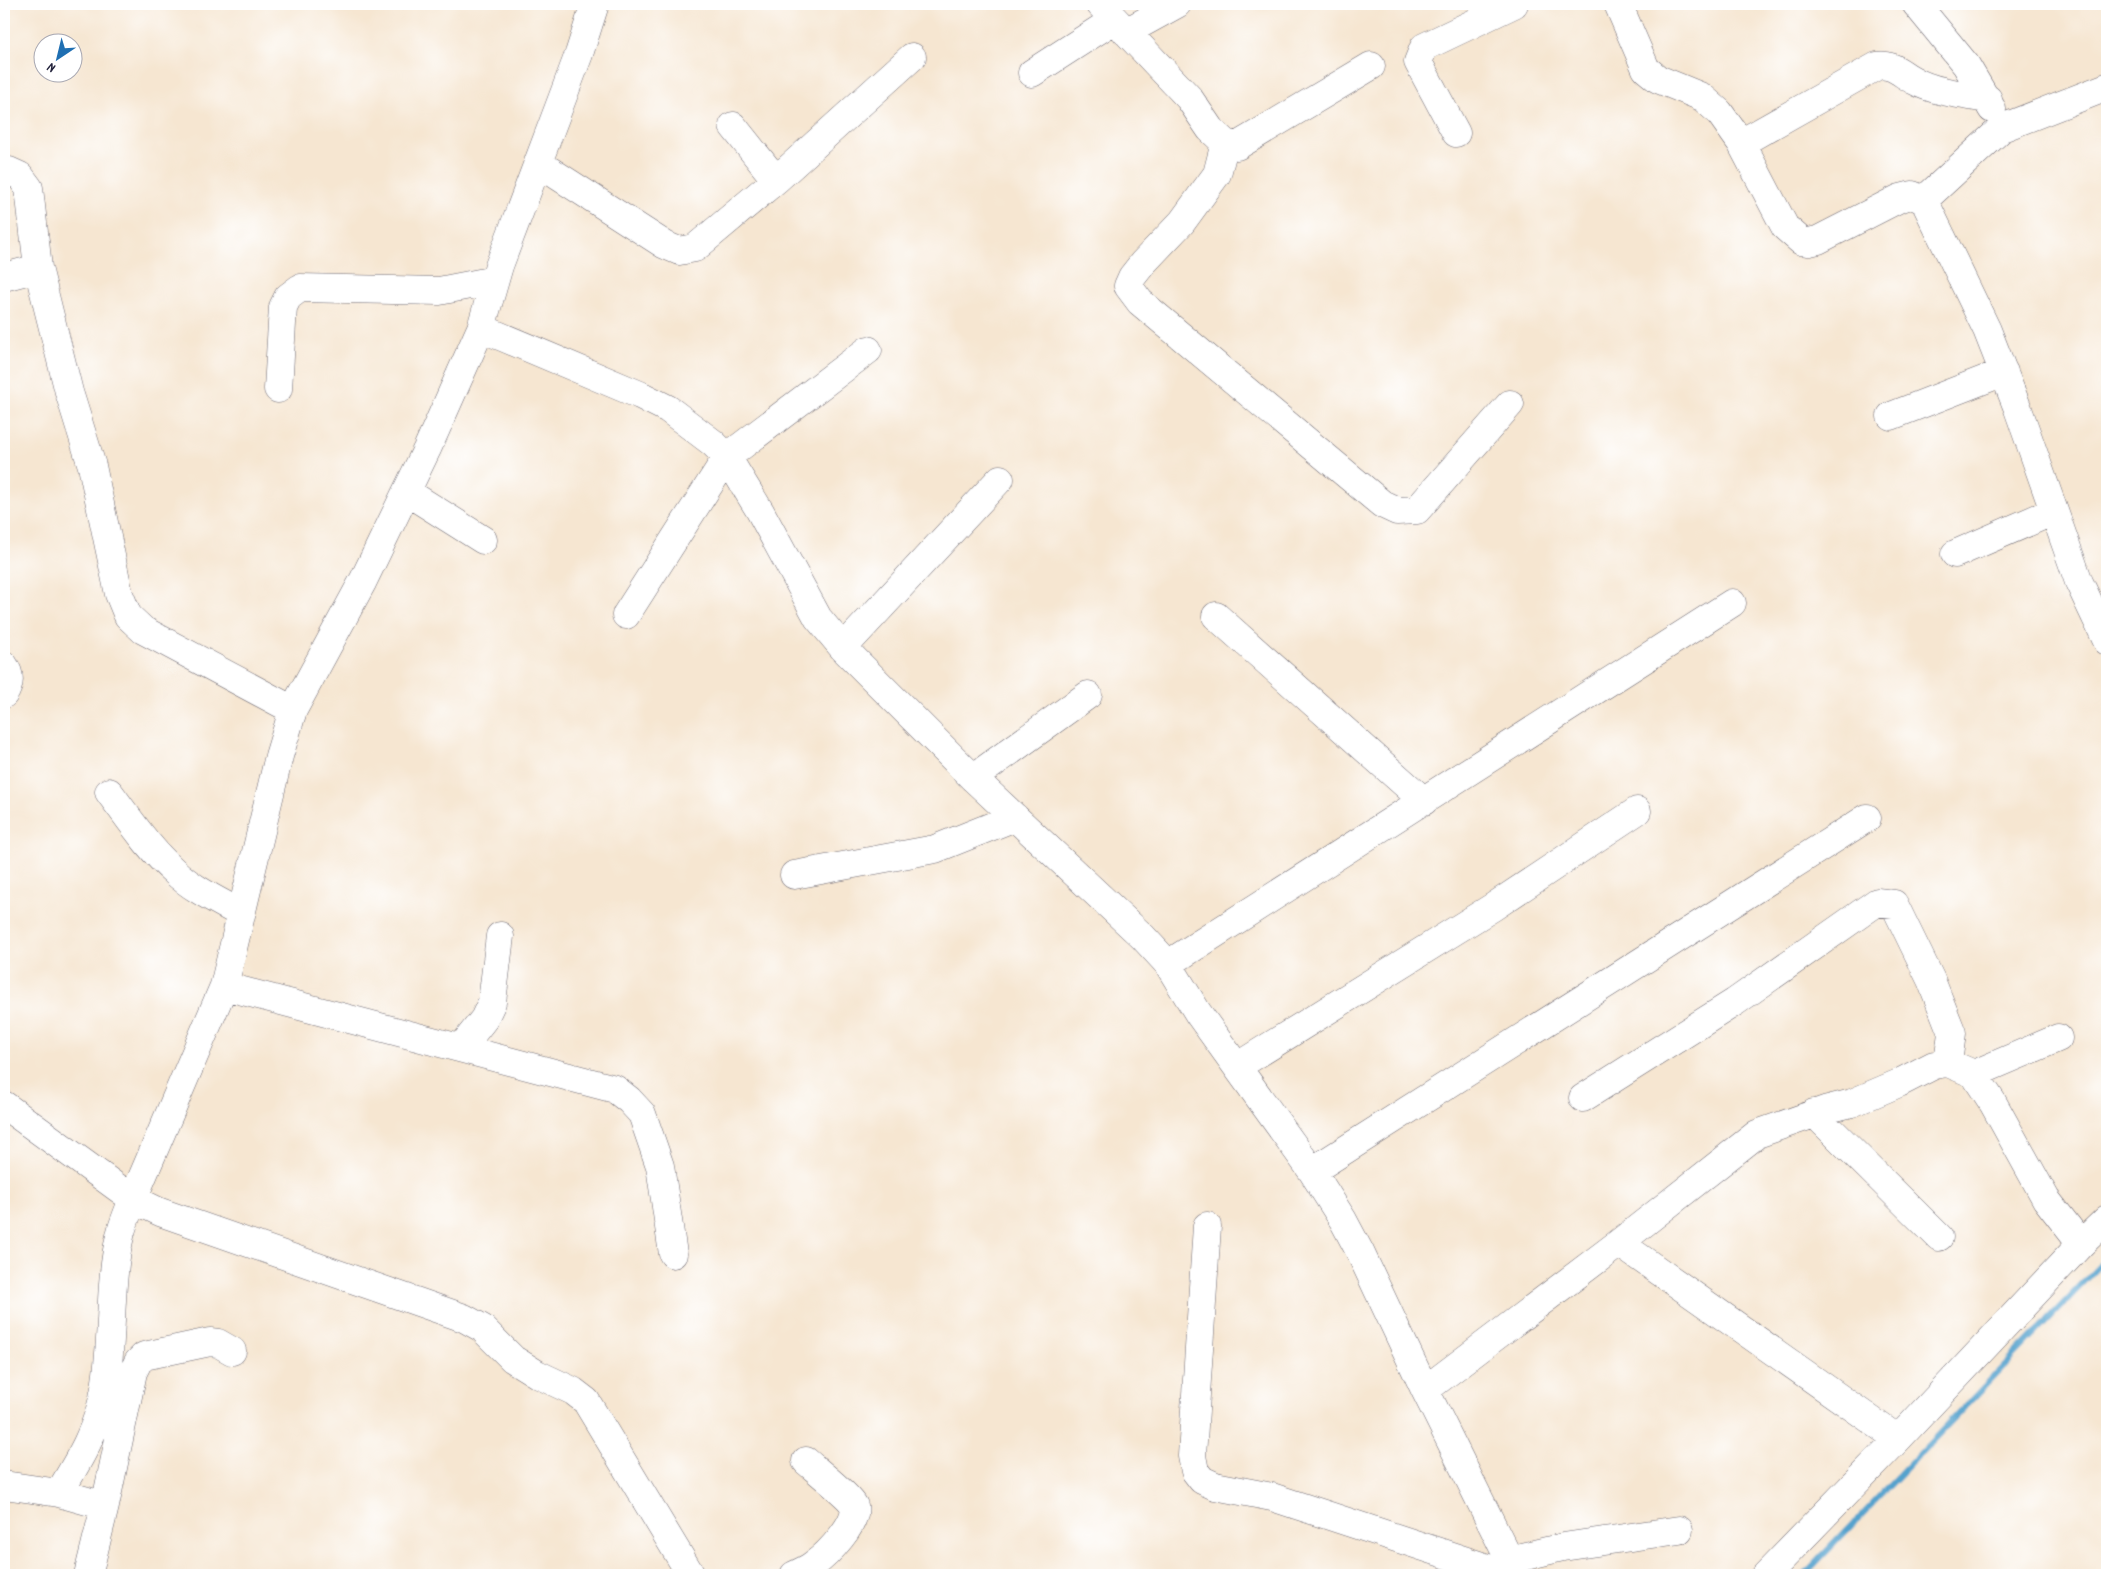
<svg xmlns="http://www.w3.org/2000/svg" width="2111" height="1579" font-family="Dekko,sans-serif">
<rect width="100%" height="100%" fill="#fff"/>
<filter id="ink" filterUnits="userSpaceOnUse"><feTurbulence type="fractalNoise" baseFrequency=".02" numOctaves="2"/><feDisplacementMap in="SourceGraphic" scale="10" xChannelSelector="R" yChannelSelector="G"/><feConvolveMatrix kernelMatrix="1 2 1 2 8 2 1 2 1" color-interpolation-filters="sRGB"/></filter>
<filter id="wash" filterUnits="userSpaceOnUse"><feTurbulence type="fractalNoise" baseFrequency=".0096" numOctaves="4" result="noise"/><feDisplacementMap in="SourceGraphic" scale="20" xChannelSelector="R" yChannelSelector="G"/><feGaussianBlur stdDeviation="1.12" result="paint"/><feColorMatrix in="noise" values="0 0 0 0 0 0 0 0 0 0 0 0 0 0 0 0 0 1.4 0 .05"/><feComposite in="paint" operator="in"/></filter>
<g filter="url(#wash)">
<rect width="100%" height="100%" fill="#f6e6d1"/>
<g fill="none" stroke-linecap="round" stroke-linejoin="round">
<!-- stream -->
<path stroke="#54a2cd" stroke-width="6" d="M1804,1575L2107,1258"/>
</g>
</g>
<g filter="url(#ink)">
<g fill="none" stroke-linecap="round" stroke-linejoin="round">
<!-- minor casing -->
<g stroke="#6c6770" stroke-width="29">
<path id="minor" d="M1100,4L1189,98L1210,129L1225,143L1237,146L1371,66
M1618,4L1646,69L1658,79L1702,97L1719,112L1741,143L1785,227L1801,241L1809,242L1818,240L1900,198L1912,195L1924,200
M1916,4L1966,65L1992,109
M1126,32L1177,4
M1032,73L1114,20
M2107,87L2002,128L1924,200L1987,330L2018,409L2079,582L2107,641
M733,126L776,180
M1456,133L1418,62L1424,47L1514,4
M1225,143L1217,174L1182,222L1143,263L1132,277L1128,286L1140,302L1382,504L1397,511L1417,510L1510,404
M1741,143L1877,66C1893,63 1901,74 1915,81C1934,92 1966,95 1988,99
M538,163L665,245L679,251L695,248L776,180L912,57
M4,173L9,171L20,176L29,188L38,268L69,392L92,466L119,594L128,616L143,630L293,710
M4,277L38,268
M481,328L640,395L668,409L713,443L727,457L760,511L818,618L843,648L973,778L1143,937L1168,964L1198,1013L1312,1171L1343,1220L1360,1252L1425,1390L1517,1575
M278,389L283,307L288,297L300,288L439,291L495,280
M1891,416L2004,372
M407,492L483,540
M1955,554L2054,511
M626,615L727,457L868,350
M1216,616L1424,801
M843,648L1000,479
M4,665C11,675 10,685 4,694
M973,778L1088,695
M109,792C130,820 149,849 175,872C194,890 219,901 241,914
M794,875L935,849L1015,817
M1168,964L1732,603
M224,986L615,1089L629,1100L642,1114L660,1166L673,1254
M461,1048L484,1019L492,1002L500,936
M1238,1066L1493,907L1637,811
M1974,1074L2058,1038
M1583,1098L1735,1002L1877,902L1894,904L1931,980L1952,1033L1948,1063
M4,1105L133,1199L160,1212L464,1318L482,1328L513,1359L537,1374L573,1391L586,1401L691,1575
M1814,1113L1939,1237
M1312,1171L1867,818
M1207,1226L1192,1456L1195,1471L1202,1480L1215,1486L1272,1497L1509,1575
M1619,1243L1898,1439
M1425,1390L1619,1243L1757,1134L1828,1109L1852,1103L1899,1083L1934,1065L1948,1063L1974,1074L1993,1103L2046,1199L2081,1244
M4,1485L59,1493L105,1506L88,1575
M59,1493C79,1460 99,1427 105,1388C114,1338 108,1281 121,1232C124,1221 129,1210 133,1199L224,986L279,756L293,710L363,581L427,449L481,328L499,266L579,54L595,4
M105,1506L133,1372L138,1362L144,1356L210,1342L218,1343L232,1351
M1509,1560L1563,1547L1679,1530
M794,1575C801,1572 808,1569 814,1564C827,1555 859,1522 854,1506C851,1498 815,1469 806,1461
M1766,1575L1898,1439L2081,1244L2107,1219"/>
</g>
<!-- minor -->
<use href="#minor" stroke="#fff" stroke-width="28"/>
</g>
</g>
<!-- margin -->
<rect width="2111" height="1579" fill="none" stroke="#fff" stroke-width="20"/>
<!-- north arrow -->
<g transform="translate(58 58) rotate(215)"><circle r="24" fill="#ffffff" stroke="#a7a7b1"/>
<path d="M0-4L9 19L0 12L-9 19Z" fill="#1f6fb2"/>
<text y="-8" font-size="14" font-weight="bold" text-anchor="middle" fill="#22223b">N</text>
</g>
</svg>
